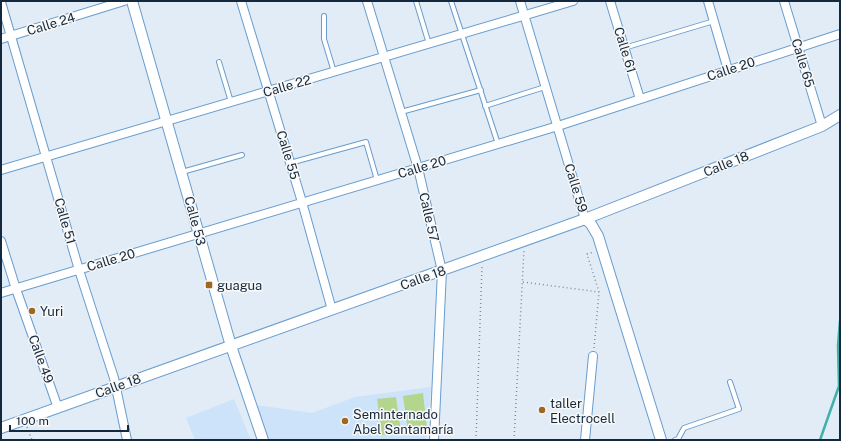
<svg xmlns="http://www.w3.org/2000/svg" width="841" height="441" font-family="'Public Sans',sans-serif">
<rect width="100%" height="100%" fill="#e1ecf7"/>
<!-- built -->
<path fill="#cce3fa" d="M431,387L426,440H268L256,405L312,413L355,397Z
M234,399L251,440H195L186,418Z"/>
<!-- garden -->
<path fill="#b4d68c" d="M423,393L427,429L408,431L403,396Z
M396,397L401,432L382,435L377,399Z"/>
<g fill="none" stroke-linecap="round" stroke-linejoin="round">
<!-- stream -->
<path stroke="#40b1a9" stroke-width="2.5" d="M820,440L839,386L838,345L840,321"/>
<!-- service casing -->
<g stroke="#699ccd" stroke-width="6">
<path id="service" d="M416,1L429,44
M451,1L498,144
M324,16V39L334,72
M624,48L714,21
M219,62L231,102
M485,106L545,87
M401,112L481,90
M290,163L366,142L377,180
M182,172L242,155
M675,440L678,439L684,428L739,409L730,382"/>
</g>
<!-- minor casing -->
<g stroke="#699ccd" stroke-width="10">
<path id="minor" d="M241,1L302,202L332,310
M367,1L418,168L442,271L434,440
M520,1L585,219
M610,1L640,99
M708,1L728,70
M784,1L822,126
M1,2L79,270L114,378L127,440
M1,39L124,1
M1,170L573,1
M1,241L16,289L58,408
M1,293L558,126L840,34
M585,440L593,356"/>
</g>
<!-- tertiary casing -->
<g stroke="#699ccd" stroke-width="12">
<path id="tertiary" d="M132,1L231,346L263,440
M585,219L591,224L598,236L661,440
M1,428L585,219L822,126L840,115"/>
</g>
<!-- path -->
<path stroke="#7e8d9d" stroke-width="1.5" stroke-dasharray="1 3" stroke-linecap="butt" d="M523,282L599,292
M594,348L599,292L587,254L594,252
M27,427L32,440
M476,440L482,266
M514,440L524,250"/>
<!-- service -->
<use href="#service" stroke="#fff" stroke-width="4"/>
<!-- minor -->
<use href="#minor" stroke="#fff" stroke-width="8"/>
<!-- tertiary -->
<use href="#tertiary" stroke="#fff" stroke-width="10"/>
</g>
<!-- markers -->
<g fill="#9e6822" stroke="#f8f8f8" stroke-width="1.5">
<rect x="205" y="281" width="8" height="8" rx="2"/>
<circle cx="32" cy="311" r="4"/>
<circle cx="542" cy="410" r="4"/>
<circle cx="345" cy="421" r="4"/>
</g>
<g text-anchor="middle" dominant-baseline="central" stroke-width="3" stroke-linejoin="round" paint-order="stroke">
<!-- street labels -->
<g font-size="13" fill="#14293d" stroke="#f8f8f8">
<text transform="translate(51 24) rotate(-17)">Calle 24</text>
<text transform="translate(625 50) rotate(73)">Calle 61</text>
<text transform="translate(803 63) rotate(73)">Calle 65</text>
<text transform="translate(731 69) rotate(-18)">Calle 20</text>
<text transform="translate(287 86) rotate(-16)">Calle 22</text>
<text transform="translate(288 155) rotate(73)">Calle 55</text>
<text transform="translate(726 164) rotate(-22)">Calle 18</text>
<text transform="translate(422 167) rotate(-17)">Calle 20</text>
<text transform="translate(576 188) rotate(73)">Calle 59</text>
<text transform="translate(429 217) rotate(77)">Calle 57</text>
<text transform="translate(65 221) rotate(74)">Calle 51</text>
<text transform="translate(195 221) rotate(75)">Calle 53</text>
<text transform="translate(111 260) rotate(-17)">Calle 20</text>
<text transform="translate(423 278) rotate(-20)">Calle 18</text>
<text transform="translate(41 359) rotate(70)">Calle 49</text>
<text transform="translate(118 386) rotate(-20)">Calle 18</text>
</g>
<!-- poi labels -->
<g font-size="13" fill="#14293d" stroke="#f8f8f8" text-anchor="start">
<text x="217" y="285">guagua</text>
<text x="40" y="311">Yuri</text>
<text x="550" y="403">taller<tspan x="550" dy="15">Electrocell</tspan></text>
<text x="353" y="414">Seminternado<tspan x="353" dy="15">Abel Santamaría</tspan></text>
</g>
</g>
<!-- border -->
<rect width="841" height="441" fill="none" stroke="#14293d" stroke-width="4"/>
<!-- scale -->
<path d="M10 425v6h118v-6" fill="none" stroke="#14293d" stroke-width="2"/>
<text x="16" y="425" font-size="12" fill="#14293d" stroke="#f8f8f8" stroke-width="3" paint-order="stroke">100 m</text>
</svg>
